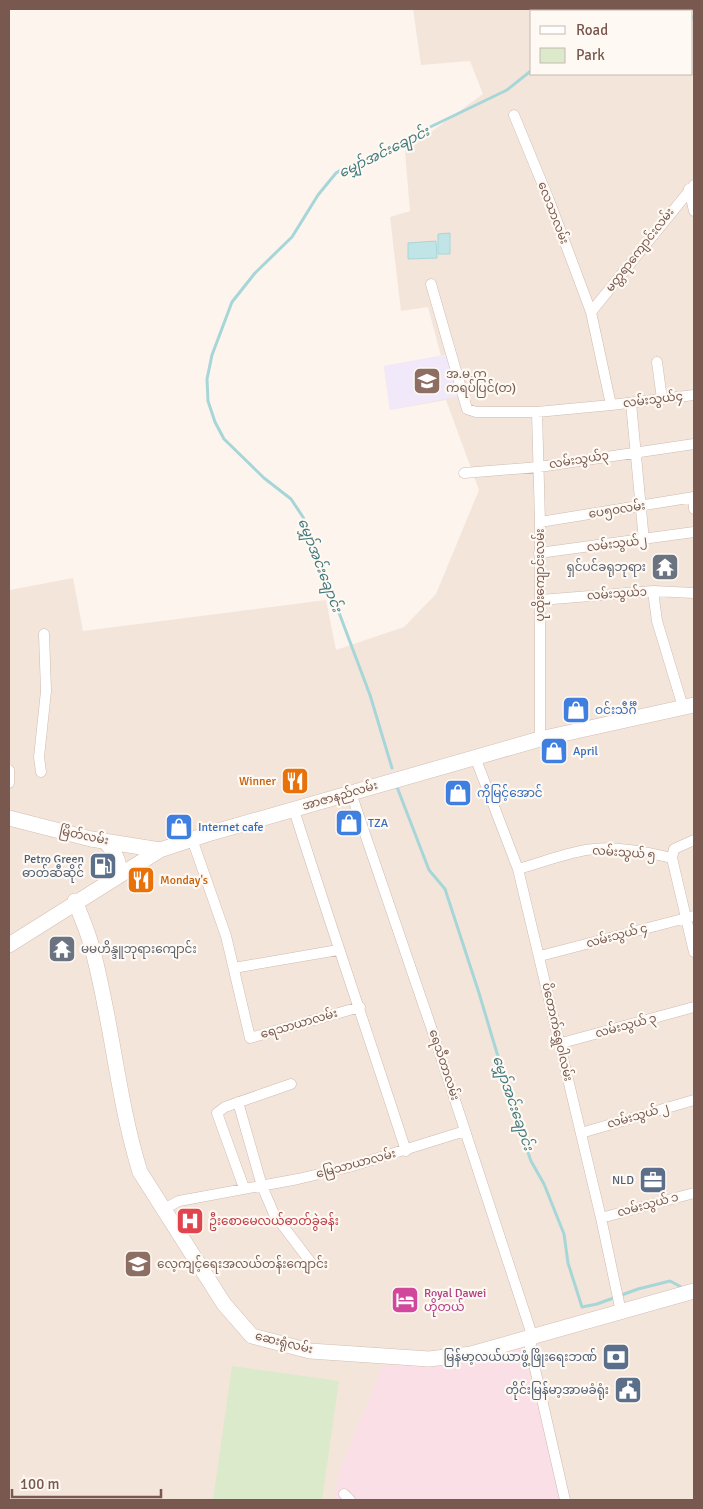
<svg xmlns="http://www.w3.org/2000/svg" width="703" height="1509" font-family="Signika,'Noto Sans Myanmar',sans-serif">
<rect width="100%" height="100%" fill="#fcf4ed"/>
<!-- residential -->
<path fill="#f4e5db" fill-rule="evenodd" d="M413,9H694V1500H9V587L10,590L73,578L83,631L326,600L336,650L404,627L436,594L479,490L446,400L390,410L384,366L441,356L428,307L401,311L390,217L410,211L405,151L483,94L470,61L421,65ZM532,11H692V74H532Z"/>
<!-- education -->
<path fill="#f1e9f9" d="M454,353L464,395L390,410L384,366Z"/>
<!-- medical -->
<path fill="#fae0e6" d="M522,1347L564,1500H335L337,1477L382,1366L414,1364Z"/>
<!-- green -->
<path fill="#dbeaca" d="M232,1366L339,1381L322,1500H213Z"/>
<!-- water -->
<path fill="#c1e5e6" stroke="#a7d6d8" d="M450,233V254H438V234Z
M436,241L437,258L408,259V243Z"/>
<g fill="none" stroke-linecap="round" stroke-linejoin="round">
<!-- stream -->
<path stroke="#a7d6d8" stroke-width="3" d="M692,18L694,16
M392,768L370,695L303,517L291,499L264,478L224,439L215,422L208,401L207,379L212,355L232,302L255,273L292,237L318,195L336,173L344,168L367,162L424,130L507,90L532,70
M397,787L429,870L445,889L479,993L519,1127L531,1161L544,1184L564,1234L568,1263L582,1307L597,1304L638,1289L670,1281L685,1289"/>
<!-- street casing -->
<g stroke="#cfbab1" stroke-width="11">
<path id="street" d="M689,189L694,211
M431,284L467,409L476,412H537L611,405L591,312L549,200L514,115
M591,312L694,185
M657,362L662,399
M631,403L644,541
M611,405L694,395
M537,412L540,522V739
M464,473L539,467L694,444
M693,497L694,509
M540,522L694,497
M539,553L694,532
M653,591L657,621L683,707
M540,600L653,591L694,593
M475,757L518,869L601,1218L621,1312
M9,770V783
M41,772L39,757L46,691L44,634
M351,793L431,1027L533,1338L530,1347L565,1500
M294,810C330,924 369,1037 406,1151
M192,839L226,936L250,1038L360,1007
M694,840L674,849L672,858L694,952
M518,869C540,863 563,854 586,850C613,845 646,852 672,858
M540,956L694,916
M234,968L338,950
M558,1044L694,1007
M238,1102L262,1186L274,1214L312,1264
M581,1133L694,1100
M244,1188L217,1113L225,1107L291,1084
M162,1210L179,1201L298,1179L349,1167L465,1131
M601,1218L694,1193
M344,1494L350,1500"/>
</g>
<!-- secondary casing -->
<g stroke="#d4bdb1" stroke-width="16">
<path id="secondary" d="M9,818L91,839L160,850
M105,841C114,852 120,859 119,875
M75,901C81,916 87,930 91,944C112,1019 117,1098 140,1172L224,1304L252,1336L310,1351L429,1359L471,1354L694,1291
M9,945L160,850L211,833L540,739L694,705"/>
</g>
<!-- street -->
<use href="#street" stroke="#fff" stroke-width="10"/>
<!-- secondary -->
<use href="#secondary" stroke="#fff" stroke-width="15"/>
</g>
<!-- icons -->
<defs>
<g id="school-square" transform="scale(1.4375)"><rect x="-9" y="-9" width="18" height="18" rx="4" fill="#8d6e63" stroke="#fef9f3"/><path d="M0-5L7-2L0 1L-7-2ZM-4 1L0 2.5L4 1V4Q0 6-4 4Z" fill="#fff"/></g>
<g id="temple-square" transform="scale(1.4375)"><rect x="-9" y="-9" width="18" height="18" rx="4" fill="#6b7280" stroke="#fef9f3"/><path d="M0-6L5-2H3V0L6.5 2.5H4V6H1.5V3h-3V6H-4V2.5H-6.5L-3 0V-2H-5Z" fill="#fff"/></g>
<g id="shop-square" transform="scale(1.4375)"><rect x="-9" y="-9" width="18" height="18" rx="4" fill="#3f7fe0" stroke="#fef9f3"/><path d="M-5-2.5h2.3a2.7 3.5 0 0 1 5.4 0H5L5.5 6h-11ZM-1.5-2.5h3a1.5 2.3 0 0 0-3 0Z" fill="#fff"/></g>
<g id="restaurant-square" transform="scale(1.4375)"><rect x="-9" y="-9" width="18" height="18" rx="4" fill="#e8710a" stroke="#fef9f3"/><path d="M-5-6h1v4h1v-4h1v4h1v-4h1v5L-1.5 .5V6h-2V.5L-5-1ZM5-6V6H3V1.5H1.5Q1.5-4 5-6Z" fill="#fff"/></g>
<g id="fuel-square" transform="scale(1.4375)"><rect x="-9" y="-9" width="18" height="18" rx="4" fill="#5c6f8a" stroke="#fef9f3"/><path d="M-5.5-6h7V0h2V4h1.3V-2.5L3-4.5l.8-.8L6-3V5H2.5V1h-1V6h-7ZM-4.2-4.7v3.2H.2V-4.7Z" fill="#fff"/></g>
<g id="office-square" transform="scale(1.4375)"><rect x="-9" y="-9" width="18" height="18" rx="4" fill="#5c6f8a" stroke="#fef9f3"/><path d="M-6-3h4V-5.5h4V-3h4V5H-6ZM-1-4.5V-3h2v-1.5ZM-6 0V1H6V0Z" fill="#fff"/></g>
<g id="hospital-square" transform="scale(1.4375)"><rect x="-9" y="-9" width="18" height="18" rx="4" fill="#e0444e" stroke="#fef9f3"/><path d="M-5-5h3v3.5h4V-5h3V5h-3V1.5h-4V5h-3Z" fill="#fff"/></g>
<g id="hotel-square" transform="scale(1.4375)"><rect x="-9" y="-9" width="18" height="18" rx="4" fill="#d1479c" stroke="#fef9f3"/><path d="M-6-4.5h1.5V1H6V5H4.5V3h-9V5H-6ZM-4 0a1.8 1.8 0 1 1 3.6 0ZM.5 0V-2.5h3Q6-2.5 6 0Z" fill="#fff"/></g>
<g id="bank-square" transform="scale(1.4375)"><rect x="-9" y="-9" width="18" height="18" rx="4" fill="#5c6f8a" stroke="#fef9f3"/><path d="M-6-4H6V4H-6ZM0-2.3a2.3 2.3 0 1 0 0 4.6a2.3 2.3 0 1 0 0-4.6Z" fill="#fff"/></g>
<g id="civic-square" transform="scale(1.4375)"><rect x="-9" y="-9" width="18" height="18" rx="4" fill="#5c6f8a" stroke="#fef9f3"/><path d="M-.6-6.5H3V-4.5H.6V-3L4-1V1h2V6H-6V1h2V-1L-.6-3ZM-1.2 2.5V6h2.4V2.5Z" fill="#fff"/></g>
</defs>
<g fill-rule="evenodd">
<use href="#school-square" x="427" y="381"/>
<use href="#temple-square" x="665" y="567"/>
<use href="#shop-square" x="576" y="710"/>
<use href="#shop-square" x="554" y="751"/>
<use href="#restaurant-square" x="295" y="781"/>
<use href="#shop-square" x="458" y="793"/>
<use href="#shop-square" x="349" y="823"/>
<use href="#shop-square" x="179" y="827"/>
<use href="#fuel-square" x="103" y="866"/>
<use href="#restaurant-square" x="141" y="880"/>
<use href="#temple-square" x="62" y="949"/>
<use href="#office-square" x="653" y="1180"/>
<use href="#hospital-square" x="190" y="1221"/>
<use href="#school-square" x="138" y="1264"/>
<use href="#hotel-square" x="405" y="1300"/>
<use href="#bank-square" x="616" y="1357"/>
<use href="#civic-square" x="628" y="1390"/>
</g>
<g text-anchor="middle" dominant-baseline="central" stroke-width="4.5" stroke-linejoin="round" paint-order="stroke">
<!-- street labels -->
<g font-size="12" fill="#78584f" stroke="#fef9f3">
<text transform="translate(553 213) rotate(69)">လေသာလမ်း</text>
<text transform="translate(640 250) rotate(-52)">မတ္တရာကျောင်းလမ်း</text>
<text transform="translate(653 400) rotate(-7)">လမ်းသွယ်၄</text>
<text transform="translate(579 460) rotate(-9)">လမ်းသွယ်၃</text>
<text transform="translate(617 510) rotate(-9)">ပေ၅၀လမ်း</text>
<text transform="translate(617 544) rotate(-7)">လမ်းသွယ်၂</text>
<text transform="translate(540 575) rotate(-90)">ပုထိုးကျောင်းလမ်း</text>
<text transform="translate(617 594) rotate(-4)">လမ်းသွယ်၁</text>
<text transform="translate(340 796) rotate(-16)">အာဇာနည်လမ်း</text>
<text transform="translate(84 836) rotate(12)">မြိတ်လမ်း</text>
<text transform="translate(624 853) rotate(4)">လမ်းသွယ် ၅</text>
<text transform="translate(617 936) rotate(-15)">လမ်းသွယ် ၄</text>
<text transform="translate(299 1024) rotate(-16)">ရေသာယာလမ်း</text>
<text transform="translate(626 1026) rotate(-15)">လမ်းသွယ် ၃</text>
<text transform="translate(557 1032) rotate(77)">ပိတောက်ရွှေဝါလမ်း</text>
<text transform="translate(444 1065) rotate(72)">ရေသီတာလမ်း</text>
<text transform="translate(638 1116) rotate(-16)">လမ်းသွယ် ၂</text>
<text transform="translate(356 1164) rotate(-15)">မြေသာယာလမ်း</text>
<text transform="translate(648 1205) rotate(-15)">လမ်းသွယ် ၁</text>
<text transform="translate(284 1343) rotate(14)">ဆေးရုံလမ်း</text>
</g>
<!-- education labels -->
<g font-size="12" fill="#785e54" stroke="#fef9f3" text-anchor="start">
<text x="446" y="374">အ.မ.က<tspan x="446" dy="14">ကရပ်ပြင်(တ)</tspan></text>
<text x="157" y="1264">လေ့ကျင့်ရေးအလယ်တန်းကျောင်း</text>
</g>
<!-- worship labels -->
<g font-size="12" fill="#5b616d" stroke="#fef9f3" text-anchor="end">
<text x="646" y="567">ရှင်ပင်ခရုဘုရား</text>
<text x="81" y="949" text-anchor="start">မမဟိန္ဒူဘုရားကျောင်း</text>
</g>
<!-- shop labels -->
<g font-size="12" fill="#366cbe" stroke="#fef9f3" text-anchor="start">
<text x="595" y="710">ဝင်းသီင်္ဂီ</text>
<text x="573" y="751">April</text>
<text x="477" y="793">ကိုမြင့်အောင်</text>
<text x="368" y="823">TZA</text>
<text x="198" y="827">Internet cafe</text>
</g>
<!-- food labels -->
<g font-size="12" fill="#c56008" stroke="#fef9f3" text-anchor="end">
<text x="276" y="781">Winner</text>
<text x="160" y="880" text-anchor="start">Monday's</text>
</g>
<!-- service labels -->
<g font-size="12" fill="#4e5e75" stroke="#fef9f3" text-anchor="end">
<text x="84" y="859">Petro Green<tspan x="84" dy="14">ဓာတ်ဆီဆိုင်</tspan></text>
<text x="634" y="1180">NLD</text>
<text x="597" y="1357">မြန်မာ့လယ်ယာဖွံ့ဖြိုးရေးဘဏ်</text>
<text x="609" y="1390">တိုင်းမြန်မာ့အာမခံရုံး</text>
</g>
<!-- health labels -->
<g font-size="12" fill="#be3a42" stroke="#fef9f3" text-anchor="start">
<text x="209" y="1221">ဦးစောမေလယ်ဓာတ်ခွဲခန်း</text>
</g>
<!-- hotel labels -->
<g font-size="12" fill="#b23c85" stroke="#fef9f3" text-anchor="start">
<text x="424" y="1293">Royal Dawei<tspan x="424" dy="14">ဟိုတယ်</tspan></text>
</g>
<!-- water labels -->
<g font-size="14" font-style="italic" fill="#42797c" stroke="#fef9f3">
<text transform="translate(384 152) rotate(-26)">မျှော်အင်းချောင်း</text>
<text transform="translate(320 565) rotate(69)">မျှော်အင်းချောင်း</text>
<text transform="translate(513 1103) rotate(71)">မျှော်အင်းချောင်း</text>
</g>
</g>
<!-- border -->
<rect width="703" height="1509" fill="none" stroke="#78584f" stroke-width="20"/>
<!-- legend -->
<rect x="530" y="10" width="162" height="65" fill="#fef9f3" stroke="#c8b9b1"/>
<rect x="540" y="26" width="25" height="8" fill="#ffffff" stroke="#c8b9b1"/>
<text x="576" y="35" font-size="15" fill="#78584f">Road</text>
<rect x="540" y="48" width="25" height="15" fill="#dbeaca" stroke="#c8b9b1"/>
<text x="576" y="60" font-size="15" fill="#78584f">Park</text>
<!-- scale -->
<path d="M12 1489v8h149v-8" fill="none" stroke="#78584f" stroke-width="2.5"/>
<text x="20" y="1489" font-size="15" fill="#78584f" stroke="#fef9f3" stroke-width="4" paint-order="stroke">100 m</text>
</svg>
